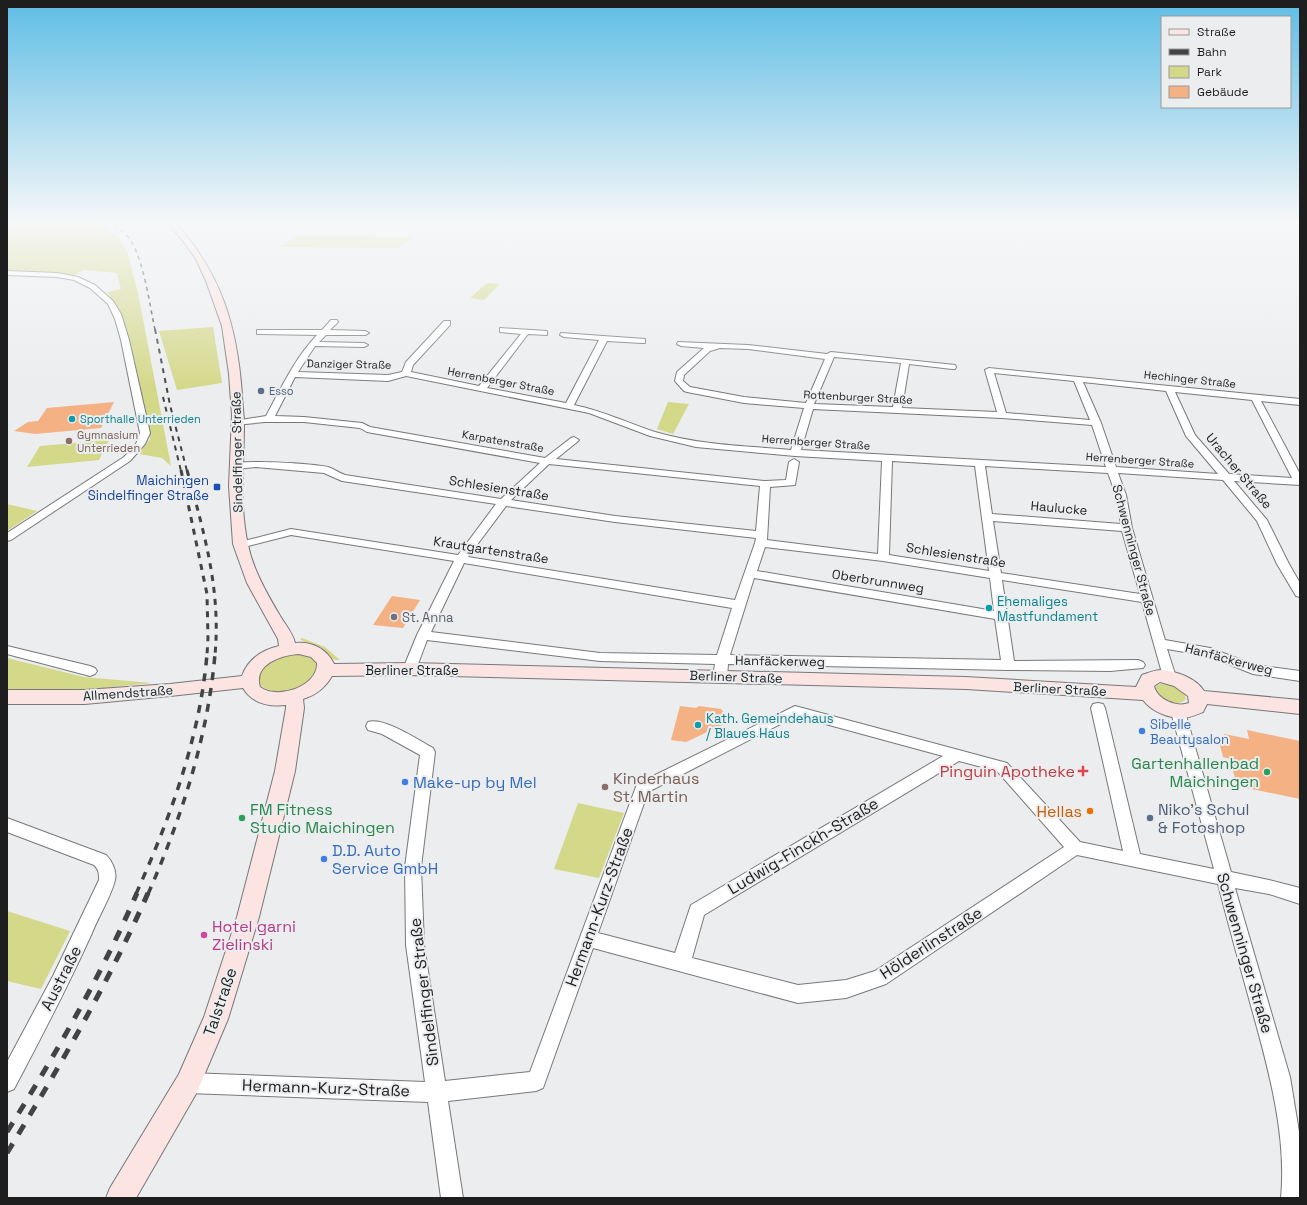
<svg xmlns="http://www.w3.org/2000/svg" width="1307" height="1205" font-family="'Space Grotesk',sans-serif">
<rect width="100%" height="100%" fill="#ecedef"/>
<!-- green -->
<path fill="#d4d889" d="M7,221H95L116,235L122,243L127,251L138,293L171,466L162,458L139,454L150,439L148,426L140,396L131,344L120,311L107,292L121,289L117,273L83,270L73,276L7,272Z
M296,237V236L414,237L398,248L279,247Z
M487,283L500,284L484,300L470,298Z
M213,327L222,383L177,390L159,331Z
M668,402L689,404L673,434L657,429Z
M109,440L99,460L27,467L40,446Z
M7,504L37,511L7,531Z
M302,638L325,647L340,660H334L300,639Z
M300,654L307,655L315,661C324,686 277,701 260,685L259,676C266,659 283,655 300,654Z
M7,658L84,677L152,683L85,690L7,689Z
M1161,684C1171,684 1185,688 1186,699L1184,701C1174,707 1158,700 1155,689L1157,685Z
M578,803L624,813L599,878L554,869Z
M7,911L70,931L41,989L7,981Z"/>
<!-- building -->
<path fill="#f4b183" d="M114,402L101,428L35,434L14,431L28,422L38,421L47,408Z
M392,596L420,600L403,628L373,625Z
M680,706L696,708L699,706L721,709L731,721L686,742L671,740Z
M1247,730L1300,741V799L1237,786L1230,759L1223,757L1218,738L1225,739L1224,734L1249,739Z"/>
<g fill="none" stroke-linecap="round" stroke-linejoin="round">
<!-- street casing -->
<g stroke="#77787a" stroke-width="2">
<path id="street" d="M7,271L57,273L78,277L95,285L113,301L121,314L129,340L150,433L145,444L130,461L11,540L7,541V533L124,457L136,444L140,433L121,340L115,319L108,304L90,288L74,280L57,277L7,275Z
M331,320H337L338,322L330,330L365,331L369,333L365,335H326L319,342L364,343L368,345L364,347L315,346L298,372L388,375L402,372L406,362L444,321H450V325L413,365L411,372L479,386L521,334L500,332V328L547,331V335L528,334L487,388L566,403L599,340L564,337L560,335L561,333L645,339V343H642L607,341L574,405C603,411 628,423 655,432C699,445 746,446 791,450L804,408L744,403L687,392L684,391L675,381L677,372L704,348L681,346L677,344L678,342L748,345L827,354L831,352L955,365L956,367L955,369H952L909,364L902,408L997,412L985,370L989,368L1300,399V405L1261,401L1300,474V485L1234,481L1267,520L1289,564L1300,583V597L1296,596L1277,564L1257,521L1223,480L1118,473L1126,495L1132,528L1165,640L1210,648L1255,665L1300,671V681L1253,674L1208,656L1167,649L1176,677L1174,680L1169,682L1164,680L1142,602L1002,580L1014,661L1138,660L1143,662L1145,665L1143,668L1110,671L1008,670L728,664L727,677L725,680L720,682L715,680L713,677L715,664L600,661L427,640L415,672L410,674L405,672L403,669L417,635L454,561L291,535L240,548L234,545L236,543L291,529L458,555L496,504L342,481L324,473L256,467L235,469L230,466C237,458 315,464 328,467C334,469 339,473 345,475L501,499L540,463L367,432L360,428L304,422H265L235,425L233,423L235,421L266,416C281,388 295,358 317,335L260,334H257V330H322ZM720,348L748,349L825,359L806,403L744,397L690,387L683,381L684,375L710,351ZM834,357L901,363L893,407L814,404ZM994,373L1074,381L1090,420L1006,413ZM406,376L589,413L650,436L696,447L795,456L882,461L878,554L767,540L770,487L795,485L799,462L794,459L789,462L786,480L765,481L556,459L577,442L579,440L574,437L571,438L545,458L370,427L362,423L304,417L275,416L295,377L388,381ZM1083,382L1166,391L1186,436L1218,474L1116,467L1101,423ZM1175,392L1252,400L1292,478L1229,474L1195,435ZM813,409L1002,418L1092,425L1106,467L801,450ZM892,461L975,466L989,571L889,555ZM549,464L760,486L756,531L615,516L511,500ZM985,466L1108,473L1116,495L1121,524L992,514ZM506,506L615,522L756,538L755,543L735,600L468,557ZM993,521L1122,531L1140,594L1001,573ZM765,547L883,561L990,578L994,611L757,571ZM464,563L732,608L717,655L600,653L431,632ZM754,578L995,619L1001,660L730,655Z
M7,646L90,666L95,668L97,671L95,674L90,676L7,654Z
M1098,703L1103,704L1105,708L1140,854L1214,869L1171,712L1173,708L1178,707L1183,708L1185,712L1231,872L1269,880L1300,888V904L1269,894L1235,888L1290,1077L1300,1138V1198H1281C1287,1137 1269,1071 1253,1013C1241,970 1229,927 1218,884L1077,855L886,984L846,998L798,1003L593,948L543,1088L536,1091L448,1101L463,1198H441L428,1102L188,1093L181,1090L178,1083L181,1076L188,1073L425,1082L406,945L405,867L420,755L382,734L368,730L366,726L368,722C384,717 418,740 433,748L435,752L421,867L424,945L445,1081L530,1072L637,784L795,706L1007,763L1080,842L1123,851L1091,708L1093,704ZM796,716L943,756L691,905L675,953L598,933L648,792ZM959,761L997,771L1064,847L875,971L846,980L798,985L692,958L704,915Z
M7,818L106,855C112,861 117,871 115,880C112,894 98,918 92,933C68,986 41,1038 14,1089L7,1092V1062L53,976L99,880C99,873 99,870 94,865L7,832Z"/>
</g>
<!-- secondary casing -->
<g stroke="#77787a" stroke-width="2">
<path id="secondary" d="M166,221H174C221,273 237,325 242,394C242,404 244,414 244,424C244,464 239,505 248,545C253,569 266,592 279,614C284,623 293,633 295,643C312,641 327,649 334,664L410,663L966,677L1136,687L1142,675C1148,673 1155,670 1161,670C1176,671 1196,678 1204,691L1300,700V714L1207,704L1203,712C1198,714 1191,717 1185,718C1170,719 1152,712 1143,700L966,689L410,675L332,676C325,688 316,695 303,699L304,708L295,771L259,917L228,1019L197,1092L136,1198H106L110,1188L179,1074L204,1017L237,917L275,771L286,708V705C268,707 252,703 243,688L170,696L85,704H7V690H85L170,684L242,676C248,659 262,650 279,646L278,639L247,583L233,544L229,486L232,415L229,374L222,326L206,281L196,259L183,241ZM299,654L311,657L317,663C318,687 277,700 260,687C253,664 282,655 299,654ZM1160,682L1174,686L1188,696L1189,703C1176,708 1157,699 1154,686Z"/>
</g>
<!-- street -->
<use href="#street" fill="#fff" fill-rule="evenodd"/>
<!-- secondary -->
<use href="#secondary" fill="#fce4e2" fill-rule="evenodd"/>
<!-- rail-far4 -->
<path stroke="#434345" stroke-width="1.5" stroke-dasharray="4 4" stroke-linecap="butt" d="M107,221C117,227 127,233 132,243C144,263 150,306 155,330"/>
<!-- rail-far3 -->
<path stroke="#434345" stroke-width="2" stroke-dasharray="5 5" stroke-linecap="butt" d="M155,329L170,405L187,471
M163,397L181,471"/>
<!-- rail-far2 -->
<path stroke="#434345" stroke-width="3" stroke-dasharray="6 6" stroke-linecap="butt" d="M181,470L207,594L208,638L207,655
M187,470C204,533 221,589 215,655"/>
<!-- rail-far1 -->
<path stroke="#434345" stroke-width="3.5" stroke-dasharray="8 8" stroke-linecap="butt" d="M136,894C170,818 200,738 207,654
M148,894C181,819 208,737 215,654"/>
<!-- rail -->
<path stroke="#434345" stroke-width="5" stroke-dasharray="11 11" stroke-linecap="butt" d="M7,1132C55,1055 101,976 137,893
M7,1153C58,1069 108,984 148,893"/>
</g>
<!-- sky -->
<linearGradient id="sky" x2="0" y2="1"><stop stop-color="#5ebde5"/><stop offset="0.57" stop-color="#f6f7f8"/><stop offset="1" stop-color="#f6f7f8" stop-opacity="0"/></linearGradient>
<rect width="1307" height="389" fill="url(#sky)"/>
<!-- markers -->
<g fill="#5c6f8a" stroke="#ecedef" stroke-width="1.5">
<circle cx="261" cy="391" r="4"/>
<circle cx="1150" cy="818" r="4"/>
</g>
<g fill="#0f9aa8" stroke="#ecedef" stroke-width="1.5">
<circle cx="72" cy="419" r="4"/>
<circle cx="989" cy="608" r="4"/>
<circle cx="698" cy="725" r="4"/>
</g>
<g fill="#8d6e63" stroke="#ecedef" stroke-width="1.5">
<circle cx="69" cy="441" r="4"/>
<circle cx="605" cy="787" r="4"/>
</g>
<rect fill="#1a4fb4" stroke="#ecedef" stroke-width="1.5" x="213" y="483" width="8" height="8" rx="2"/>
<circle fill="#6b7280" stroke="#ecedef" stroke-width="1.5" cx="394" cy="617" r="4"/>
<g fill="#3f7fe0" stroke="#ecedef" stroke-width="1.5">
<circle cx="1142" cy="731" r="4"/>
<circle cx="405" cy="782" r="4"/>
<circle cx="324" cy="859" r="4"/>
</g>
<path fill="#e0444e" stroke="#ecedef" stroke-width="1.5" d="M1081 765h4v4h4v4h-4v4h-4v-4h-4v-4h4z"/>
<g fill="#2e9e5b" stroke="#ecedef" stroke-width="1.5">
<circle cx="1267" cy="772" r="4"/>
<circle cx="242" cy="818" r="4"/>
</g>
<circle fill="#e8710a" stroke="#ecedef" stroke-width="1.5" cx="1090" cy="811" r="4"/>
<circle fill="#d1479c" stroke="#ecedef" stroke-width="1.5" cx="204" cy="935" r="4"/>
<g text-anchor="middle" dominant-baseline="central" stroke-width="4" stroke-linejoin="round" paint-order="stroke">
<!-- far-street labels -->
<g font-size="11" fill="#1e1e1f" stroke="#ecedef">
<text transform="translate(349 364) rotate(1)">Danziger Straße</text>
<text transform="translate(1190 379) rotate(6)">Hechinger Straße</text>
<text transform="translate(501 381) rotate(11)">Herrenberger Straße</text>
<text transform="translate(858 397) rotate(3)">Rottenburger Straße</text>
<text transform="translate(503 441) rotate(10)">Karpatenstraße</text>
<text transform="translate(816 442) rotate(4)">Herrenberger Straße</text>
<text transform="translate(1140 460) rotate(4)">Herrenberger Straße</text>
</g>
<!-- far-service labels -->
<g font-size="11" fill="#4e5e75" stroke="#ecedef" text-anchor="start">
<text x="269" y="391">Esso</text>
</g>
<!-- far-culture labels -->
<g font-size="11" fill="#0d838f" stroke="#ecedef" text-anchor="start">
<text x="80" y="419">Sporthalle Unterrieden</text>
</g>
<!-- far-education labels -->
<g font-size="11" fill="#785e54" stroke="#ecedef" text-anchor="start">
<text x="77" y="435">Gymnasium<tspan x="77" dy="13">Unterrieden</tspan></text>
</g>
<!-- street labels -->
<g font-size="13" fill="#1e1e1f" stroke="#ecedef">
<text transform="translate(237 452) rotate(-91)">Sindelfinger Straße</text>
<text transform="translate(1239 471) rotate(50)">Uracher Straße</text>
<text transform="translate(499 488) rotate(9)">Schlesienstraße</text>
<text transform="translate(1059 508) rotate(5)">Haulucke</text>
<text transform="translate(491 550) rotate(9)">Krautgartenstraße</text>
<text transform="translate(1134 550) rotate(75)">Schwenninger Straße</text>
<text transform="translate(956 555) rotate(9)">Schlesienstraße</text>
<text transform="translate(878 581) rotate(9)">Oberbrunnweg</text>
<text transform="translate(1229 659) rotate(15)">Hanfäckerweg</text>
<text transform="translate(780 661) rotate(1)">Hanfäckerweg</text>
<text x="412" y="670">Berliner Straße</text>
<text transform="translate(736 677) rotate(2)">Berliner Straße</text>
<text transform="translate(1060 689) rotate(3)">Berliner Straße</text>
<text transform="translate(128 693) rotate(-4)">Allmendstraße</text>
</g>
<!-- transit labels -->
<g font-size="13" fill="#164399" stroke="#ecedef" text-anchor="end">
<text x="209" y="480">Maichingen<tspan x="209" dy="15">Sindelfinger Straße</tspan></text>
</g>
<!-- culture labels -->
<g font-size="13" fill="#0d838f" stroke="#ecedef" text-anchor="start">
<text x="997" y="601">Ehemaliges<tspan x="997" dy="15">Mastfundament</tspan></text>
<text x="706" y="718">Kath. Gemeindehaus<tspan x="706" dy="15">/ Blaues Haus</tspan></text>
</g>
<!-- worship labels -->
<g font-size="13" fill="#5b616d" stroke="#ecedef" text-anchor="start">
<text x="402" y="617">St. Anna</text>
</g>
<!-- shop labels -->
<g font-size="13" fill="#366cbe" stroke="#ecedef" text-anchor="start">
<text x="1150" y="724">Sibelle<tspan x="1150" dy="15">Beautysalon</tspan></text>
</g>
<!-- near-leisure labels -->
<g font-size="16" fill="#27864d" stroke="#ecedef" text-anchor="end">
<text x="1259" y="763">Gartenhallenbad<tspan x="1259" dy="18">Maichingen</tspan></text>
<text x="250" y="809" text-anchor="start">FM Fitness<tspan x="250" dy="18">Studio Maichingen</tspan></text>
</g>
<!-- near-health labels -->
<g font-size="16" fill="#be3a42" stroke="#ecedef" text-anchor="end">
<text x="1075" y="771">Pinguin Apotheke</text>
</g>
<!-- near-education labels -->
<g font-size="16" fill="#785e54" stroke="#ecedef" text-anchor="start">
<text x="613" y="778">Kinderhaus<tspan x="613" dy="18">St. Martin</tspan></text>
</g>
<!-- near-shop labels -->
<g font-size="16" fill="#366cbe" stroke="#ecedef" text-anchor="start">
<text x="413" y="782">Make-up by Mel</text>
<text x="332" y="850">D.D. Auto<tspan x="332" dy="18">Service GmbH</tspan></text>
</g>
<!-- near-service labels -->
<g font-size="16" fill="#4e5e75" stroke="#ecedef" text-anchor="start">
<text x="1158" y="809">Niko's Schul<tspan x="1158" dy="18">&amp; Fotoshop</tspan></text>
</g>
<!-- near-food labels -->
<g font-size="16" fill="#c56008" stroke="#ecedef" text-anchor="end">
<text x="1082" y="811">Hellas</text>
</g>
<!-- near-street labels -->
<g font-size="16" fill="#1e1e1f" stroke="#ecedef">
<text transform="translate(803 846) rotate(-31)">Ludwig-Finckh-Straße</text>
<text transform="translate(599 907) rotate(-70)">Hermann-Kurz-Straße</text>
<text transform="translate(931 943) rotate(-33)">Hölderlinstraße</text>
<text transform="translate(1245 953) rotate(74)">Schwenninger Straße</text>
<text transform="translate(61 978) rotate(-63)">Austraße</text>
<text transform="translate(424 992) rotate(-97)">Sindelfinger Straße</text>
<text transform="translate(220 1002) rotate(-71)">Talstraße</text>
<text transform="translate(326 1088) rotate(2)">Hermann-Kurz-Straße</text>
</g>
<!-- near-hotel labels -->
<g font-size="16" fill="#b23c85" stroke="#ecedef" text-anchor="start">
<text x="212" y="926">Hotel garni<tspan x="212" dy="18">Zielinski</tspan></text>
</g>
</g>
<!-- border -->
<rect width="1307" height="1205" fill="none" stroke="#1e1e1f" stroke-width="16"/>
<!-- legend -->
<rect x="1161" y="16" width="130" height="92" fill="#ecedef" stroke="#9a9a9c"/>
<rect x="1169" y="29" width="20" height="6" fill="#fce4e2" stroke="#9a9a9c"/>
<text x="1197" y="36" font-size="12" fill="#1e1e1f">Straße</text>
<rect x="1169" y="49" width="20" height="6" fill="#434345" stroke="#9a9a9c"/>
<text x="1197" y="56" font-size="12" fill="#1e1e1f">Bahn</text>
<rect x="1169" y="66" width="20" height="12" fill="#d4d889" stroke="#9a9a9c"/>
<text x="1197" y="76" font-size="12" fill="#1e1e1f">Park</text>
<rect x="1169" y="86" width="20" height="12" fill="#f4b183" stroke="#9a9a9c"/>
<text x="1197" y="96" font-size="12" fill="#1e1e1f">Gebäude</text>
</svg>
